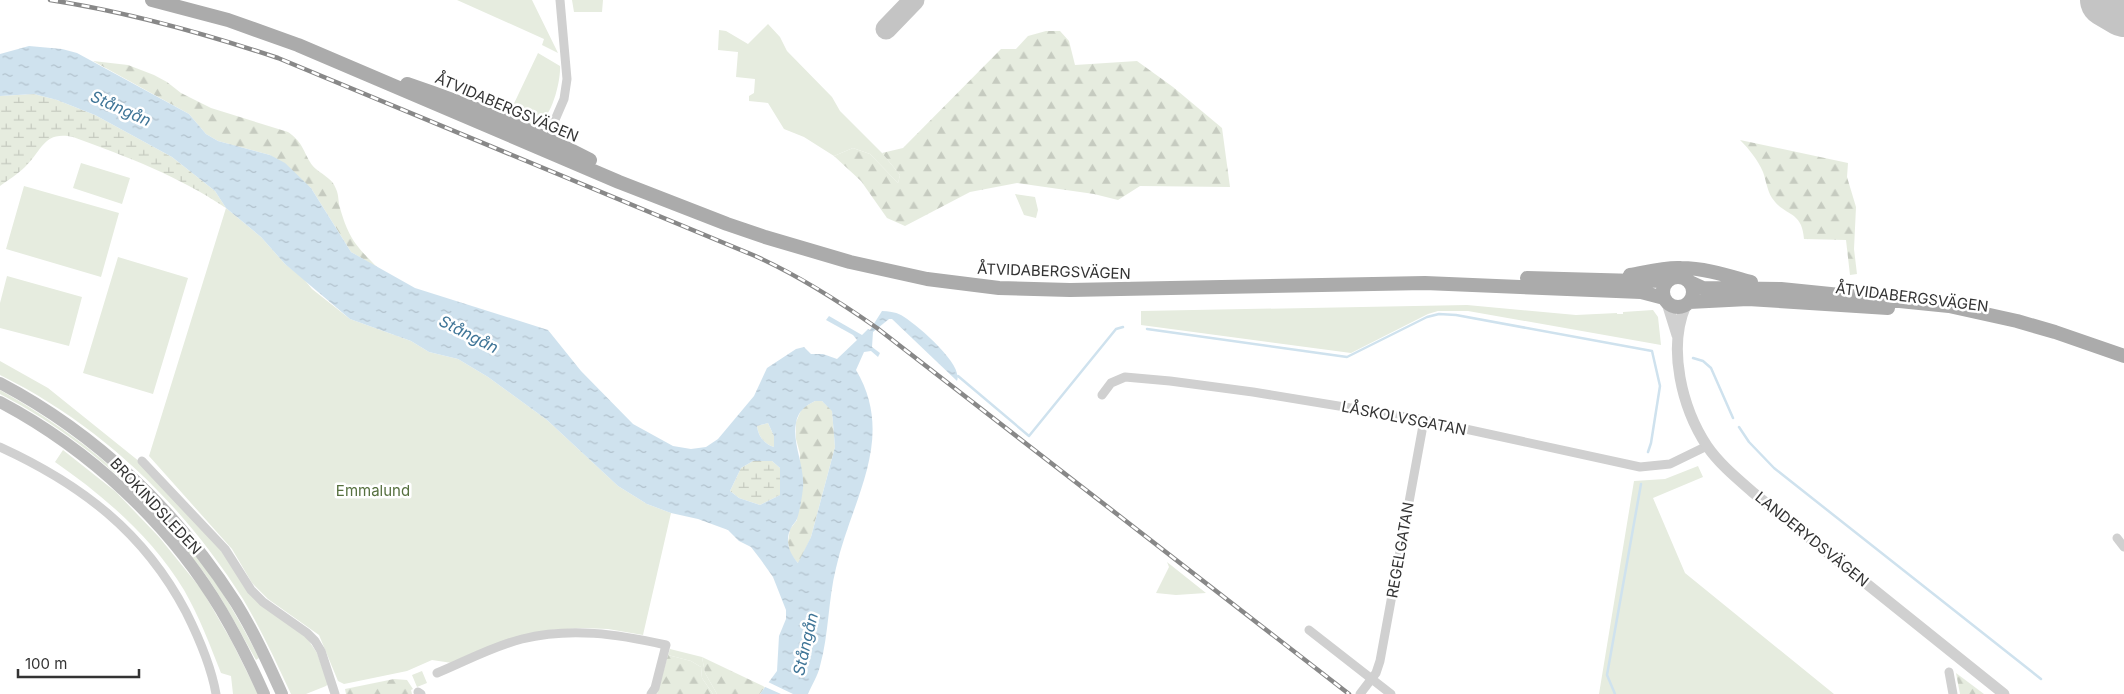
<svg xmlns="http://www.w3.org/2000/svg" width="2124" height="694" font-family="Inter,sans-serif">
<defs>
<pattern id="forest-firs" width="22" height="20" patternUnits="userSpaceOnUse" patternTransform="scale(1.25)"><rect width="22" height="20" fill="#e6ecdf"/><path d="M5 1l3.5 6h-7zM16 11l3.5 6h-7z" fill="#c6cbc0"/></pattern>
<pattern id="wetland-marsh" width="20" height="14" patternUnits="userSpaceOnUse" patternTransform="scale(1.25)"><rect width="20" height="14" fill="#e6ecdf"/><path d="M1 5h8M5 5V1M11 12h8M15 12V8" fill="none" stroke="#c6cbc0"/></pattern>
<pattern id="water-ripples" width="26" height="14" patternUnits="userSpaceOnUse" patternTransform="scale(1.25)"><rect width="26" height="14" fill="#cfe2ee"/><path d="M2 4q2-2 4 0t4 0M15 11q2-2 4 0t4 0" fill="none" stroke="#b2c2cd"/></pattern>
</defs>
<rect width="100%" height="100%" fill="#fff"/>
<!-- green -->
<path fill="#e6ecdf" d="M457,0H532L558,53L542,45L544,39Z
M572,0H603L602,12H574Z
M768,24L780,37L787,51L832,97L840,111L882,153L900,175L898,183L870,154L853,148L834,156L804,137L784,129L768,103L749,101V96L754,93L755,79L736,77L738,52L718,50L719,30L726,31L748,44Z
M538,53L560,66C561,80 552,118 538,123C528,128 517,119 509,114Z
M81,163L130,178L122,204L73,188Z
M24,186L119,213L101,277L6,249Z
M1015,194L1035,197L1038,210L1036,218L1024,215Z
M226,208L261,237L285,264L303,278L312,289L350,319L411,341L429,352L458,359L488,377L547,420L618,486L647,504L671,513L643,635L608,629L583,628L550,630L452,663L432,660L407,671L344,684L338,681L319,635L268,599L252,583L232,549L149,456Z
M118,257L188,278L153,394L83,373Z
M7,276L82,297L69,346L0,328V303Z
M1467,305L1576,315L1617,313V314H1623V312L1653,310L1658,317L1661,345L1468,311H1438L1428,314L1351,353L1141,325V311Z
M0,361L48,388L140,462L221,550L243,584L305,635L317,653L328,684L326,686L306,694H291C276,662 261,629 243,599C183,504 101,425 0,375Z
M0,390C77,433 144,488 198,558C222,589 241,623 259,658L256,660C238,628 221,595 199,566C147,495 79,435 0,394Z
M63,450L116,492L159,537L202,590L232,642L258,694H233L231,676L221,673C210,645 199,616 184,590C153,538 104,496 55,462Z
M1698,466L1703,477L1653,498L1685,573L1834,694H1599L1634,481L1665,479Z
M1167,562L1206,593L1176,595L1156,593L1169,567Z
M670,649L702,657L705,673L717,694H713L702,678L701,667L691,661L668,655Z
M422,671L427,683L417,687L412,675Z"/>
<!-- forest -->
<path fill="url(#forest-firs)" d="M1046,31H1060L1069,41L1075,65L1137,61L1173,87L1222,128L1230,187L1140,186L1118,200L1094,194L1017,183L970,192L905,226L887,218L861,181L834,156L853,148L870,154L898,183L900,175L882,153L903,148L1001,49H1016L1028,36Z
M93,61L128,65L154,75L167,82L181,93L211,108L288,132C302,142 302,148 310,162C316,173 332,176 336,189C339,195 338,202 340,208C349,239 356,246 378,268L351,252L311,188L270,155L218,141L206,134L189,114Z
M1740,140L1848,163L1847,177L1856,207L1854,249L1857,274L1850,275L1846,240L1804,239C1802,210 1785,217 1772,198C1767,190 1766,180 1763,172C1758,160 1749,149 1740,140Z
M815,401H822L832,410L835,447L811,537L799,564L790,554L788,542L790,529L797,520L800,454L796,439V422L802,408Z
M768,423L774,436V447C764,444 758,436 757,426Z
M668,655L691,661L701,667L702,678L713,694H657Z
M702,657L765,687L760,694H717L705,673Z
M1956,673L1984,694H1960Z
M394,679L407,680L413,689L411,690L412,694H346L345,689Z"/>
<!-- wetland -->
<path fill="url(#wetland-marsh)" d="M34,94L57,100L95,115L172,157L215,191L226,208C178,176 128,157 73,137C43,131 43,150 25,167C18,174 8,180 0,186V96Z
M753,461H772L780,468V495L760,505L739,498L730,491L741,468Z"/>
<!-- water -->
<path fill="url(#water-ripples)" fill-rule="evenodd" d="M29,46L62,49L77,53L189,114L206,134L218,141L270,155L285,163L311,188L351,252L415,288L548,330L581,371L633,424L673,446L691,449L706,447L718,439L754,396L767,368L796,349L804,347L811,354H823L837,359L857,340L853,335L826,320L829,316L862,335L868,329L870,330L882,311C888,311 895,312 901,315C915,323 964,364 957,381L892,319H889L873,332L872,347L880,353L878,357L871,351L864,352L856,370C897,439 851,500 836,568C828,600 829,634 820,666C818,675 812,685 808,694H760L777,671L779,636L786,619V610L773,577L761,560L751,547L739,541L728,530L698,519L671,513L647,504L618,486L547,420L488,377L458,359L429,352L411,341L350,319L285,264L261,237L226,208L215,191L172,157L95,115L57,100L34,94L0,96V54ZM815,401H822L832,411L835,447L811,537L798,563C790,554 784,541 791,528C792,525 796,522 797,519C800,510 802,497 803,488C805,466 792,444 796,423C798,411 805,406 815,401ZM768,423L774,436V447C764,444 758,436 757,426ZM753,461H772L780,468V495L760,505L739,498L730,491L741,468Z"/>
<!-- pier -->
<path fill="#fff" d="M766,681L793,694H781L763,686Z"/>
<g fill="none" stroke-linecap="round" stroke-linejoin="round">
<!-- stream -->
<path stroke="#cfe2ee" stroke-width="2.5" d="M1147,329L1347,357L1427,317L1439,314L1456,315L1652,351L1660,386L1651,443L1648,452
M1693,358L1703,361L1711,368L1733,418
M958,376L1029,436L1116,329L1123,327
M1739,427L1749,442L1774,468L2041,679
M1615,694L1607,675L1641,484"/>
<!-- taxiway -->
<path stroke="#c4c4c4" stroke-width="21" d="M886,29L914,0"/>
<!-- runway -->
<path stroke="#c4c4c4" stroke-width="54" d="M2107,0L2124,10"/>
<!-- minor -->
<path stroke="#d0d0d0" stroke-width="9" d="M545,143L564,99L567,79L560,0
M1102,395L1111,383L1125,377L1170,381L1253,392L1424,420L1640,467L1670,464L1707,446
M0,447C81,484 144,532 186,612C199,638 211,665 216,694
M142,461L225,549L251,590L263,602L307,633L315,641L321,651L335,694
M2117,538L2124,547
M1309,630L1391,694
M1949,672L1953,694
M437,673C464,662 493,646 522,639C571,627 617,634 666,645L655,688L651,694
M418,692L421,694
M1360,694L1376,673L1380,661L1424,420"/>
<!-- tertiary -->
<path stroke="#d0d0d0" stroke-width="11" d="M1667,303L1677,335
M1686,305C1667,348 1682,408 1707,446C1720,465 1739,480 1756,495L2004,694"/>
<!-- secondary -->
<path stroke="#bdbdbd" stroke-width="12" d="M0,383C97,434 177,511 236,603C254,632 268,663 282,694
M0,402C89,449 169,523 221,610C237,637 251,665 264,694"/>
<!-- primary -->
<path stroke="#ababab" stroke-width="14" d="M152,0L228,20L298,45L619,182L727,224L765,237L850,262L927,279L999,288L1070,290L1425,283L1641,292L1664,298
M407,84C469,105 532,130 590,160
M1630,275C1647,272 1664,267 1681,268C1705,268 1729,276 1751,282
M1663 292a15 15 0 1 1 30 0a15 15 0 1 1-30 0Z
M1527,278L1637,281L1668,280
M1690,282L1703,288L1781,289L1949,306L2017,321L2055,332L2124,356
M1689,302L1748,299L1888,308"/>
<!-- rail casing -->
<g stroke="#888" stroke-width="4.5">
<path id="rail" d="M50,0C128,12 203,33 278,58L753,255C798,275 837,300 877,328L1349,694"/>
</g>
<!-- rail -->
<use href="#rail" stroke="#fff" stroke-width="2.5" stroke-dasharray="8" stroke-linecap="butt"/>
</g>
<g text-anchor="middle" dominant-baseline="central" stroke-width="5" stroke-linejoin="round" paint-order="stroke">
<!-- street labels -->
<g font-size="15" fill="#333" stroke="#fff">
<text transform="translate(507 107) rotate(23)">ÅTVIDABERGSVÄGEN</text>
<text transform="translate(1054 271) rotate(2)">ÅTVIDABERGSVÄGEN</text>
<text transform="translate(1912 297) rotate(7)">ÅTVIDABERGSVÄGEN</text>
<text transform="translate(1404 418) rotate(11)">LÅSKOLVSGATAN</text>
<text transform="translate(156 506) rotate(47)">BROKINDSLEDEN</text>
<text transform="translate(1812 539) rotate(39)">LANDERYDSVÄGEN</text>
<text transform="translate(1400 550) rotate(-80)">REGELGATAN</text>
</g>
<!-- park labels -->
<g font-size="15" fill="#56703f" stroke="#fff">
<text x="373" y="490">Emmalund</text>
</g>
<!-- water labels -->
<g font-size="16" font-style="italic" fill="#3f7597" stroke="#fff">
<text transform="translate(121 108) rotate(24)">Stångån</text>
<text transform="translate(469 334) rotate(27)">Stångån</text>
<text transform="translate(805 644) rotate(-77)">Stångån</text>
</g>
</g>
<!-- scale -->
<path d="M18 669v8h121v-8" fill="none" stroke="#333333" stroke-width="2.5"/>
<text x="25" y="669" font-size="15" fill="#333333" stroke="#ffffff" stroke-width="4" paint-order="stroke">100 m</text>
</svg>
